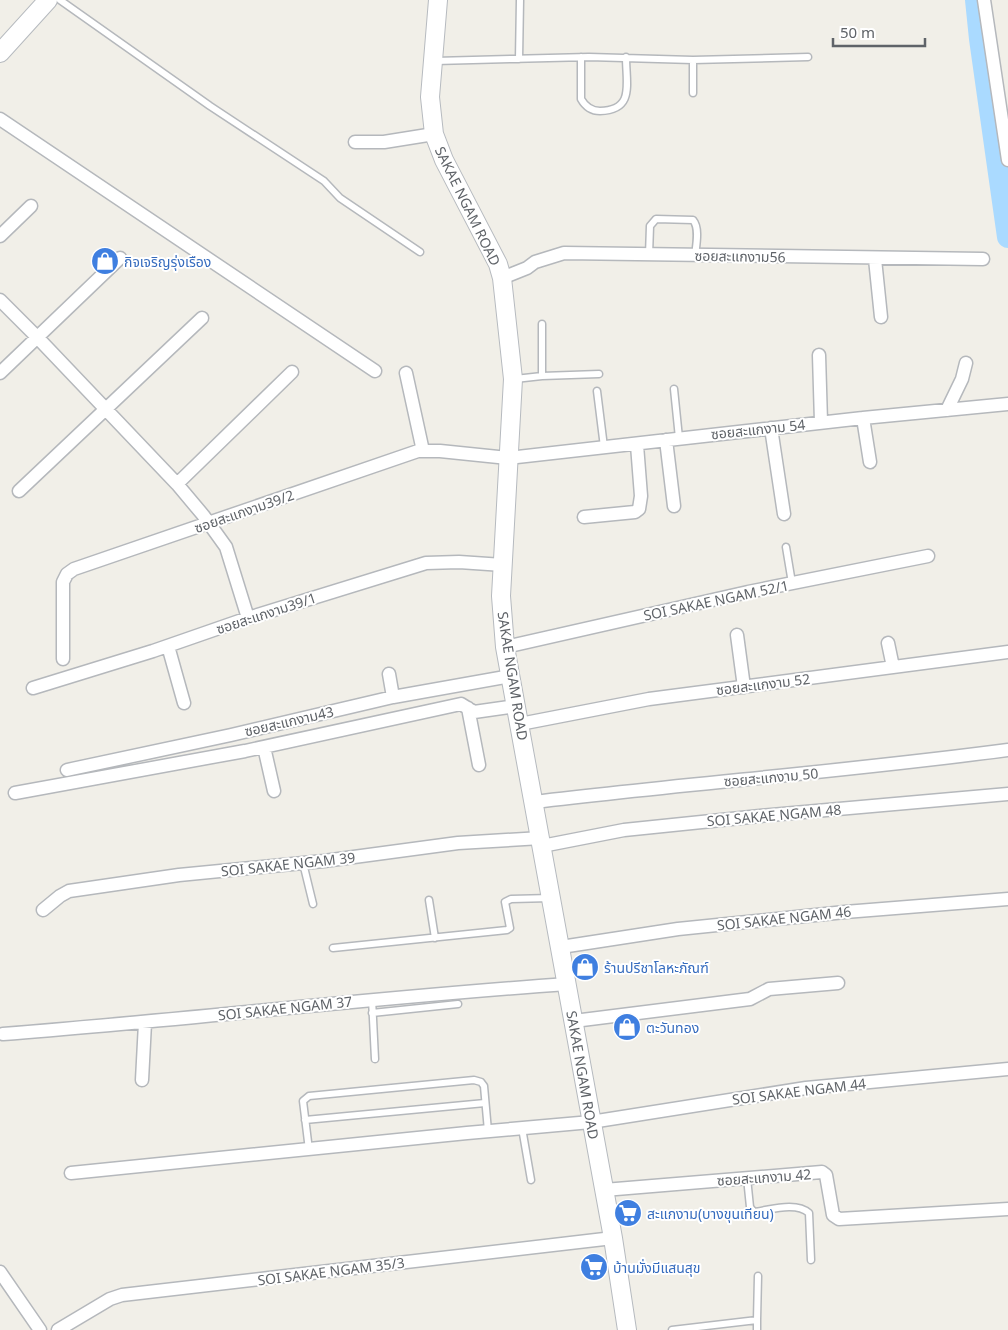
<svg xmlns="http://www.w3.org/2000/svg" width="1008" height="1330" font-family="'Noto Sans','Noto Sans Thai',sans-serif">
<rect width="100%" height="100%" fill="#f1efe8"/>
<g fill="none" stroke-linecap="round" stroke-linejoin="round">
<!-- river -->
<path stroke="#aadaff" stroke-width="22" d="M976,0L980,39L1008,237"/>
<!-- lane casing -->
<g stroke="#b5b8bc" stroke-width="9">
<path id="lane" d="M60,0L210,106L324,181L340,198L420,252
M581,57V99C585,106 591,111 600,111C635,110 626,84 626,57
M519,59L520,0
M693,60L808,57
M435,61L589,57L693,60V93
M649,255L650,226L656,219L693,220C700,228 696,246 695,256
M542,324V376
M515,379L542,376L599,374
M674,389L679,438
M597,391L604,447
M786,547L792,583
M303,863L313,904
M429,900L435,938
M333,948L507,930L510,928L505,902L511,899L551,898
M372,999L375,1059
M372,1013L458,1004
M305,1120L485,1103
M522,1128L531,1180
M309,1150L303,1101L309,1096L474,1080L481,1082L484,1086L488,1131
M747,1178L750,1207L754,1212C770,1210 796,1201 809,1213L811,1260
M757,1320V1330
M672,1330L757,1320L758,1276"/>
</g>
<!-- street casing -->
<g stroke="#b5b8bc" stroke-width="15">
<path id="street" d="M984,0L1008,160
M0,119L375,371
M355,142H384L434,134
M0,236L31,206
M875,259L881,317
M502,278L527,268L535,262L564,253L983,259
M0,300L37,337L177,484L203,515L226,547L248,618
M819,355L821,422
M0,373L120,258
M406,373L423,451
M947,410L962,379L966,363
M863,418L870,462
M771,428L784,514
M666,440L674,506
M177,484L292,372
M19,491L202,318
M584,517L635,512L639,509L641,496L637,445
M737,635L744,687
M888,643L893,667
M168,646L184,703
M505,647L748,592L928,556
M63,659V582L67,574L74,569L418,451H440L508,458L863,418L1008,404
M389,674L393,697
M33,688L153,651L248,618L426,563L459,562L503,565
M468,708L479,765
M520,724L649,699L1008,652
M264,747L274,791
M67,770L231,735L393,697L511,676
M15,793L245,751L461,704L474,712L516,706
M534,802C692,783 850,771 1008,750
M542,846L624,830L760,816L1008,794
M43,910L60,896L69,891L179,875L324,861L458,843L541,838
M561,947L678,929L845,912L1008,899
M574,1021L750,999L769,989L838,983
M3,1034C192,1019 379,997 567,984
M142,1080L145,1023
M71,1173L467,1133L591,1122L806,1088L1008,1069
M604,1190L822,1172L826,1175L833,1215L839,1219L1008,1209
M0,1272L40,1330
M58,1330L110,1299L122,1295L613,1238"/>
</g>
<!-- secondary casing -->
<g stroke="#b6babf" stroke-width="20">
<path id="secondary" d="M438,0L430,97L434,134L444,160L498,264L502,278L513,379L501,596L505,647L613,1238L627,1330
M0,53L48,0"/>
</g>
<!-- lane -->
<use href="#lane" stroke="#fff" stroke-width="6"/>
<!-- street -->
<use href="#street" stroke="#fff" stroke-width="12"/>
<!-- secondary -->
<use href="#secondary" stroke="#fff" stroke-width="18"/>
</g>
<!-- icons -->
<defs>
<g id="shop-disc" transform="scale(1.4375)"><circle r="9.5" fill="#3f7fe0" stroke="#fff"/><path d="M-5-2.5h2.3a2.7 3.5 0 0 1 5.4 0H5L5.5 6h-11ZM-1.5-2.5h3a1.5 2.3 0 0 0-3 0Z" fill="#fff"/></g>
<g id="supermarket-disc" transform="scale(1.4375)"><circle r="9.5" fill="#3f7fe0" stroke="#fff"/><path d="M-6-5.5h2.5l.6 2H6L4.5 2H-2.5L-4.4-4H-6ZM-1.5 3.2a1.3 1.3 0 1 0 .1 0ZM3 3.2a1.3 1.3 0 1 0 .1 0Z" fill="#fff"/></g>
</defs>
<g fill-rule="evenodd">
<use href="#shop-disc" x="105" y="261"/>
<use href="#shop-disc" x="585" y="967"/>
<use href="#shop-disc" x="627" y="1027"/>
<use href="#supermarket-disc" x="628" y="1213"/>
<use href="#supermarket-disc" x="594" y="1267"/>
</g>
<g text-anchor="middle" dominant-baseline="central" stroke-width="4" stroke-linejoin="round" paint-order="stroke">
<!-- street labels -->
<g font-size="14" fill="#5f6368" stroke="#fff">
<text transform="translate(468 206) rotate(64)">SAKAE NGAM ROAD</text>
<text transform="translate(740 256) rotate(1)">ซอยสะแกงาม56</text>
<text transform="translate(758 429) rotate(-6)">ซอยสะแกงาม 54</text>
<text transform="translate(244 511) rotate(-19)">ซอยสะแกงาม39/2</text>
<text transform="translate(716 600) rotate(-12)">SOI SAKAE NGAM 52/1</text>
<text transform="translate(266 613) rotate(-18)">ซอยสะแกงาม39/1</text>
<text transform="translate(513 676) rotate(81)">SAKAE NGAM ROAD</text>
<text transform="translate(763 684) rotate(-7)">ซอยสะแกงาม 52</text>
<text transform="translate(289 721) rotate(-13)">ซอยสะแกงาม43</text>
<text transform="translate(771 777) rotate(-5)">ซอยสะแกงาม 50</text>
<text transform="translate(774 815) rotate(-5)">SOI SAKAE NGAM 48</text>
<text transform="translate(288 864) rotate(-6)">SOI SAKAE NGAM 39</text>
<text transform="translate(784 918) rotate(-6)">SOI SAKAE NGAM 46</text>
<text transform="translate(285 1008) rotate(-6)">SOI SAKAE NGAM 37</text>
<text transform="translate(583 1075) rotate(80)">SAKAE NGAM ROAD</text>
<text transform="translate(799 1091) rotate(-7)">SOI SAKAE NGAM 44</text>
<text transform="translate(764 1177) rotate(-4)">ซอยสะแกงาม 42</text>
<text transform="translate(331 1271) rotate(-7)">SOI SAKAE NGAM 35/3</text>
</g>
<!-- shop labels -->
<g font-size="14" fill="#366cbe" stroke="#fff" text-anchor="start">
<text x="124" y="261">กิจเจริญรุ่งเรือง</text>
<text x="604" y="967">ร้านปรีชาโลหะภัณฑ์</text>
<text x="646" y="1027">ตะวันทอง</text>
<text x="647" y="1213">สะแกงาม(บางขุนเทียน)</text>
<text x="613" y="1267">บ้านมั่งมีแสนสุข</text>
</g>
</g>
<!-- scale -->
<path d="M833 38v8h92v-8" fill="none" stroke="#5f6368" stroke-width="2.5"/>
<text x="840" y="38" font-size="15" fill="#5f6368" stroke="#ffffff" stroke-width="4" paint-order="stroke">50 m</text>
</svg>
